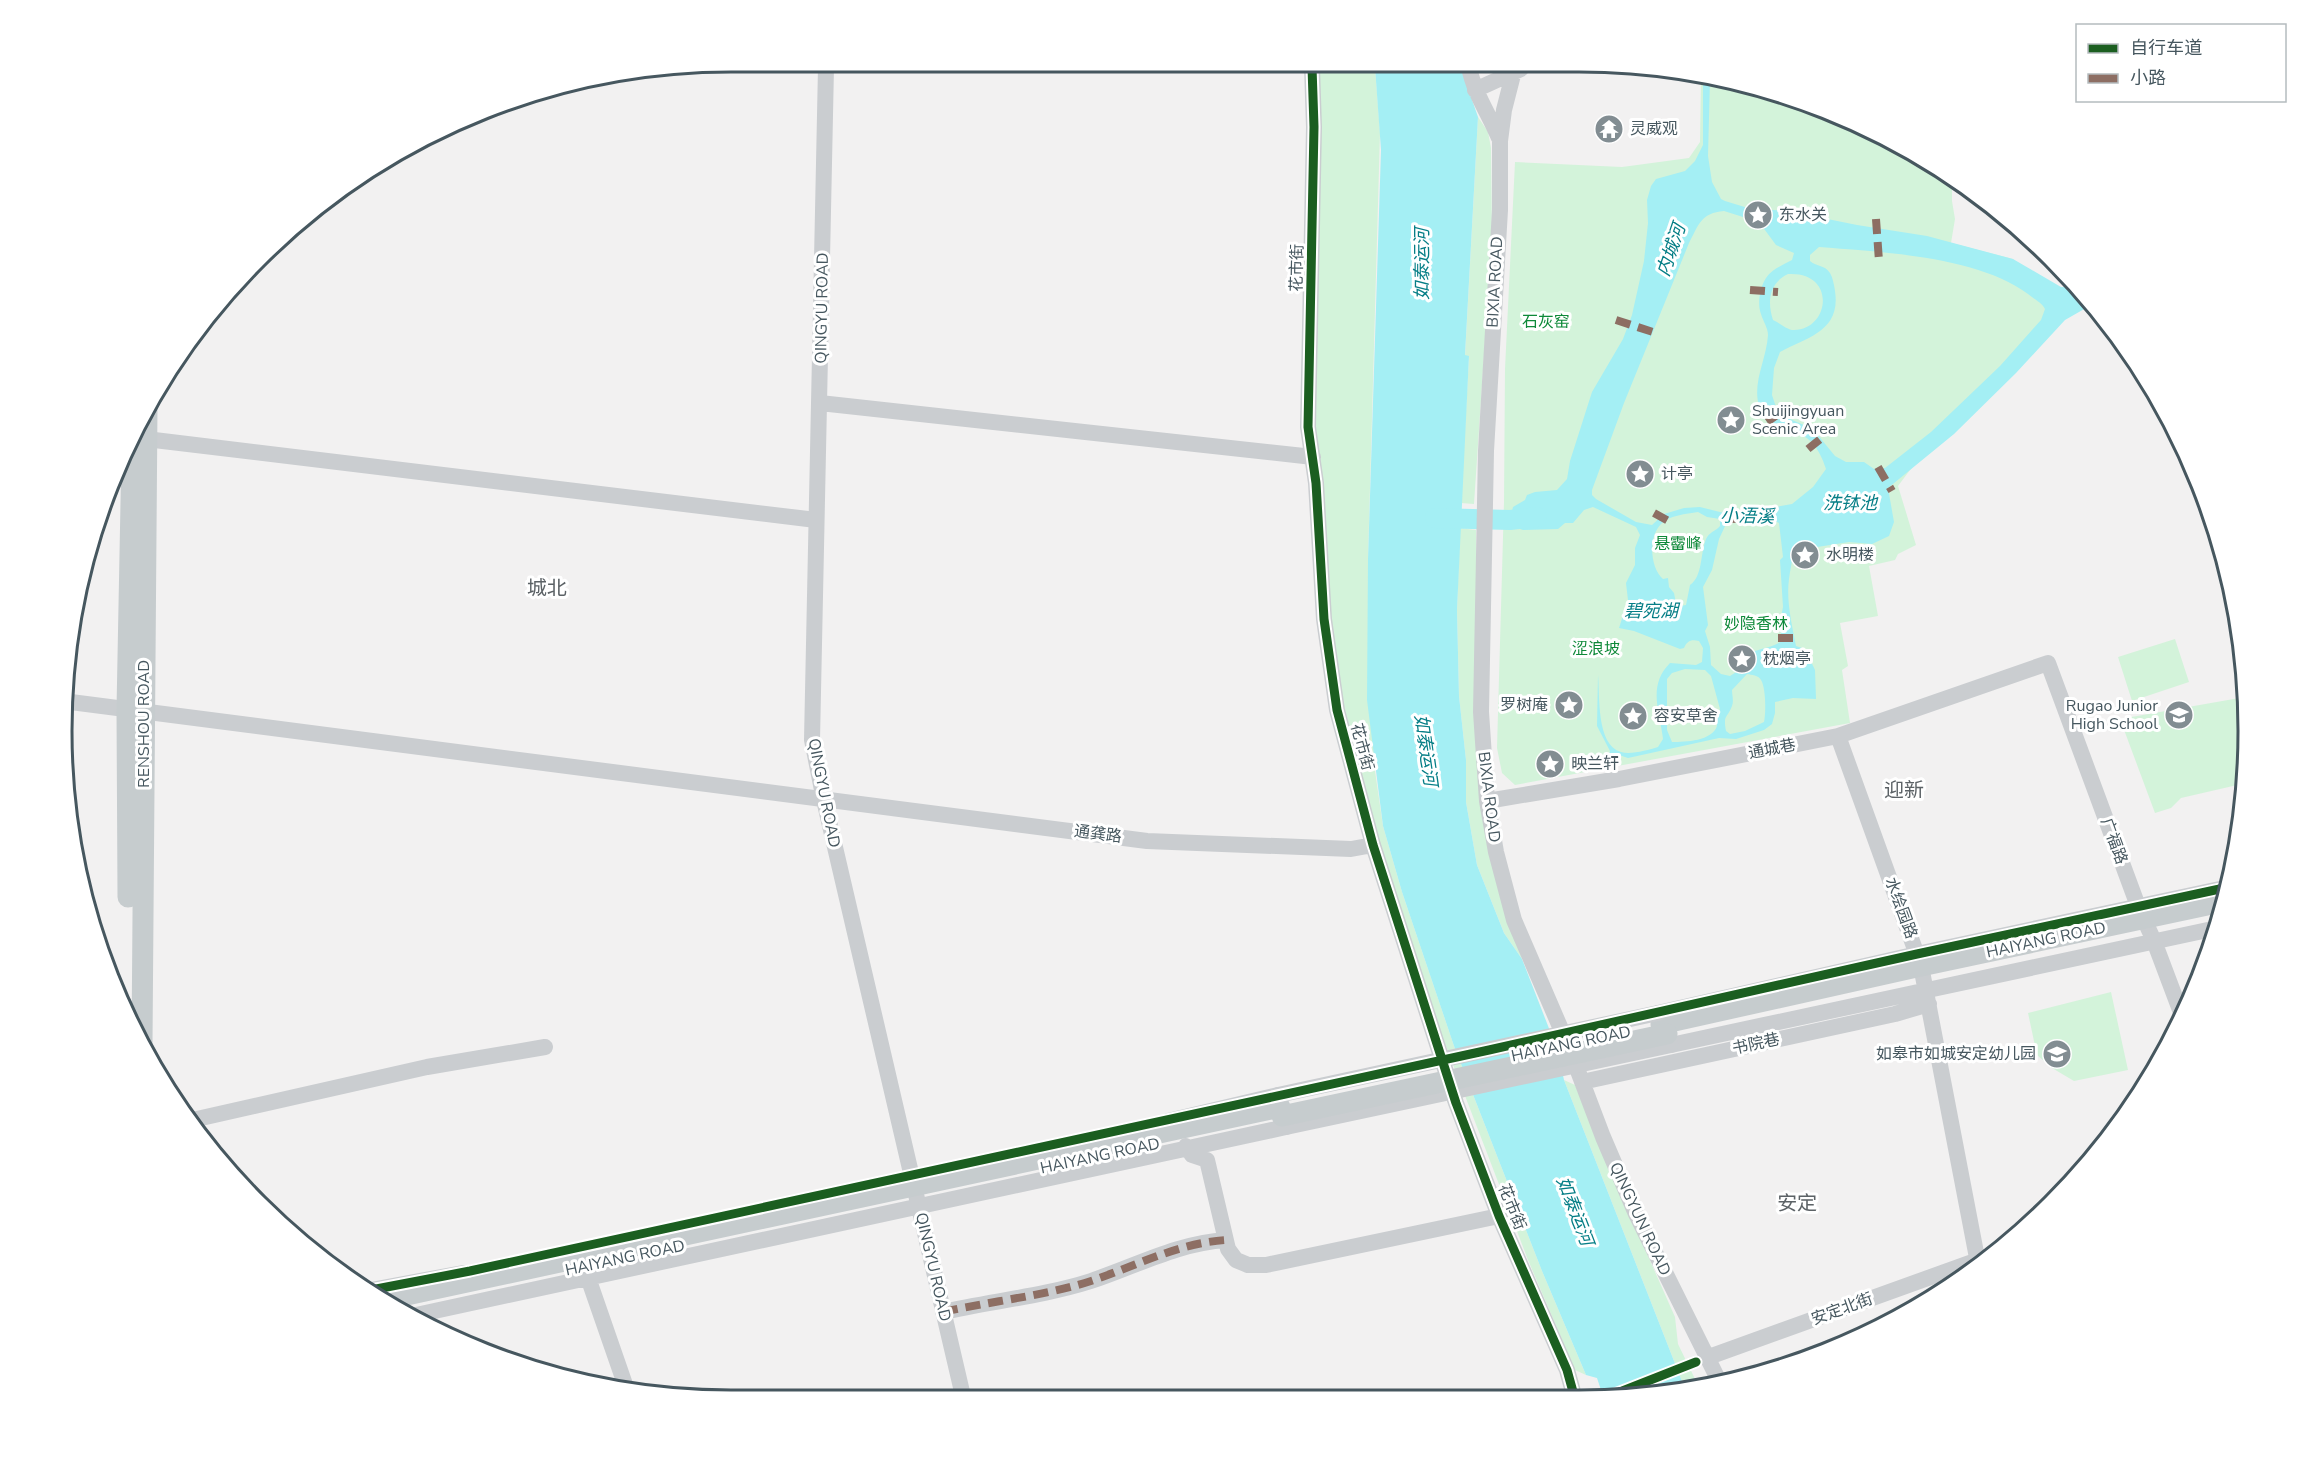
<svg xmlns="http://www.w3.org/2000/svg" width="2310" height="1462" font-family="'Nunito Sans','Noto Sans SC',sans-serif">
<rect width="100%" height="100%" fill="#f2f1f1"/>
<!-- green -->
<path fill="#d3f3da" d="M1320,67H1375L1380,133L1368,559L1375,771L1383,826L1402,892L1454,1046L1542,1271L1586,1375L1575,1370L1528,1260L1421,981L1381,848L1334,668L1313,427Z
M1701,77L1836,113L1952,180V201L1955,219L1951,243L2013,259L2059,316L1922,454L1898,486L1916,545L1898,554L1895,560L1869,566L1878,616L1840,623L1848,666L1842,670L1850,723L1515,785L1502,773L1497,748L1504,502L1505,369L1515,162L1622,167L1689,158L1700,142Z
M1478,117L1488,132L1491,148L1492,235L1474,504L1461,503L1469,357L1465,356Z
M1460,528L1476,530L1477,772L1486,832L1522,959L1504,933L1477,865L1466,802V760L1459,696L1457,610Z
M2175,639L2189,682L2132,701L2118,657Z
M2245,697L2246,783L2181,798L2171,808L2155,813L2120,719Z
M2111,992L2128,1070L2074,1081L2052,1068L2037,1055L2028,1013Z
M1564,1080L1575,1085L1613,1177L1675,1317L1678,1344L1696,1381L1702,1386L1685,1389Z"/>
<!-- water -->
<path fill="#a4eff4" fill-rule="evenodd" d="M1375,67H1475L1469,91L1478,117L1465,355L1469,356L1457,610L1459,696L1466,760V802L1477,865L1504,933L1522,959L1557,1049L1564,1080L1685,1389L1623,1399H1604L1597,1378L1586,1375L1542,1271L1454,1046L1402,892L1383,826L1367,700L1368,559L1381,150Z
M1703,77L1710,79L1708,156L1712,182L1721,199L1725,201L1748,208L1788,211L1857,225L1927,236L2013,259L2061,287L2081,288L2093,304L2065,320L2016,373L1954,434L1888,488L1894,522L1889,536L1872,544L1849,542L1792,551C1793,562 1790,569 1789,579C1786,601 1792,625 1796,646L1805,649L1815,670L1816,699L1793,698L1775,702V713L1772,724L1764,730L1736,739L1719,738L1628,758L1616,754L1608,759L1610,751L1597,726L1598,675C1600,696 1596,745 1621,752C1631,755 1648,750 1658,747L1663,739C1660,712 1647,686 1670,663L1696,665L1702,662L1703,648L1699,641C1691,639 1687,641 1684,648L1680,649L1634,631L1619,628L1628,600L1626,583L1635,565V548L1640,535L1636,527L1593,507L1584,510L1573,523H1565L1558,529L1523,530L1514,527L1510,520L1513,507L1525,500L1527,495L1535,492L1557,490L1567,479L1570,461L1592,392L1623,339L1632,315L1644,261L1648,223L1647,200L1651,186L1656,179L1685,171L1695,161L1703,145ZM1724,211L1759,222L1776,245L1794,253L1792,260C1783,265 1772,269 1766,278C1760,287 1757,304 1761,314C1763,321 1768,328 1768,335C1766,366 1744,394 1769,424C1778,433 1788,430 1799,434C1814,439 1822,456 1826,469L1813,487L1792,504L1732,515L1700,507L1684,508L1664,514L1652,525L1636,522L1596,499L1592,495V490L1624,403L1689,243C1699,224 1701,213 1724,211ZM1819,247C1881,252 1977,256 2028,294C2034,299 2042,303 2045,309L2041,320L2000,366L1931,432L1885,468L1874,469L1864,462H1846L1835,456L1817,434L1806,426L1783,416L1776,407L1772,395L1774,368L1780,352C1808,337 1841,331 1835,291C1834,285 1833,278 1830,273C1825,265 1817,267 1810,261V255ZM1788,274C1837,271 1830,330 1794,330C1787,330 1780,323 1773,320C1767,302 1769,283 1788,274ZM1698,512L1707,517L1720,519V526C1716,531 1709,532 1706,539C1700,554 1703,576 1690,585L1686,605L1680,606L1676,603L1674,593L1669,587L1668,578L1663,579C1650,568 1648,537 1661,524C1670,515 1686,514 1698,512ZM1755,516L1769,518L1779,523L1783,557L1780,560L1783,607L1779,627L1783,640C1774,648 1756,649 1744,655V667L1730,676L1721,674L1711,665L1710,647L1705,631L1708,625L1703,587L1712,570L1719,539L1727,522ZM1685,669L1705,670L1711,676L1720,709L1716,716L1717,726C1712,741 1686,742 1672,742L1667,730V679L1672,673ZM1747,674C1752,675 1758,675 1761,680C1766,688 1766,713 1764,722L1745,731L1730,734L1726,731C1723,714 1727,719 1732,706C1734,701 1732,695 1732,690Z"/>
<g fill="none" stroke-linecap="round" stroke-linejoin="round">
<!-- river -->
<path stroke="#a4eff4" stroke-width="20" d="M1435,518L1510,520L1537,517"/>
<!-- minor -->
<path stroke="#cacdd0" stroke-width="16" d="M826,67L812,740L824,800L963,1396
M1312,67L1314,127L1308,427L1316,483L1324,619L1337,710L1373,845L1456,1103L1499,1216L1567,1370L1575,1399
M1469,67C1474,93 1489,114 1499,138
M1515,67L1504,110L1500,141V210L1486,451L1481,712L1487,801L1496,852L1514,920L1570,1050L1603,1137L1636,1214L1720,1383
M1475,90L1521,69
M820,403L1313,457
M146,439L816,520
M63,701L1147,841L1351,849L1373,845
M1838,736L1921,966L1978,1263
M1487,801L1619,779L1838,736L2048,663L2138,906L2154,941L2183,1018
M1658,1013L1917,954L2229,887
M1671,1045L2217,928
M1582,1082L1895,1014L1929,1004
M188,1121L427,1067L545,1047
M1168,1121L1278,1095
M1186,1146L1192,1155L1207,1160L1228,1249L1236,1260L1248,1265H1266L1499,1216
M585,1269L627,1390
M371,1290L463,1273
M943,1312C992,1301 1044,1296 1091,1281C1136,1266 1178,1243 1226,1240
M416,1315L1286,1127
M1706,1358L1989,1256"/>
<!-- major -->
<path stroke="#c6ccce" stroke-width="21" d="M128,897L127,709L132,451
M1661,1024L1921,966L2226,901
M142,1043L147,406
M388,1299L1280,1107"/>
<!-- minor-bridge -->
<path stroke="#cacdd0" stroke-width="16" d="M1278,1095L1658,1013
M1286,1127L1671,1045"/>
<!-- major-bridge -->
<path stroke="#c6ccce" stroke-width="21" d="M1282,1116L1667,1034"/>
<!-- quiet -->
<path stroke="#8d6e63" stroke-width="8" stroke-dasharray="15 8" stroke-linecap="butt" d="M1876,219L1879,261
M1750,290L1778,292
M1616,320L1659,334
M1767,422L1780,413
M1808,449L1824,436
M1878,467L1892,491
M1731,510L1732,523
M1654,513L1674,524
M1778,638H1799
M943,1312C992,1301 1044,1296 1091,1281C1136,1266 1178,1243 1226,1240"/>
<!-- cycleway casing -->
<g stroke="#fff" stroke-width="13">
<path id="cycleway" d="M1312,67L1314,127L1308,427L1316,483L1324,619L1337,710L1373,845L1456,1103L1499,1216L1567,1370L1575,1399
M371,1290L470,1271L1489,1050L1917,954L2229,887
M1602,1399L1696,1362"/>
</g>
<!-- cycleway -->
<use href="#cycleway" stroke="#1b5e20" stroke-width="9"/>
</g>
<!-- icons -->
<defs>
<g id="temple-disc" transform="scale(1.5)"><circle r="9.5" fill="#828d92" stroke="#fff"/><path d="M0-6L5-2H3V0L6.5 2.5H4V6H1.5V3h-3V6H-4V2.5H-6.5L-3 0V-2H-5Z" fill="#fff"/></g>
<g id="sight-disc" transform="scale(1.5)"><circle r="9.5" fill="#828d92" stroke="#fff"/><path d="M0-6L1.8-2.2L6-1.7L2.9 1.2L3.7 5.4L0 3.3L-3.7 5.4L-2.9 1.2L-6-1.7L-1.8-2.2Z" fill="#fff"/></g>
<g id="school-disc" transform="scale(1.5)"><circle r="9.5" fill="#828d92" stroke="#fff"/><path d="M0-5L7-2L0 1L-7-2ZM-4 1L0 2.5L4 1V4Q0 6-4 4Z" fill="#fff"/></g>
</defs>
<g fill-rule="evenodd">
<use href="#temple-disc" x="1609" y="129"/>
<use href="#sight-disc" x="1758" y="215"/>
<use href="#sight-disc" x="1731" y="420"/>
<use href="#sight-disc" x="1640" y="474"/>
<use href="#sight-disc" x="1805" y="555"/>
<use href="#sight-disc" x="1742" y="659"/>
<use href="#sight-disc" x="1569" y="705"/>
<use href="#school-disc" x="2179" y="715"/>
<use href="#sight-disc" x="1633" y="716"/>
<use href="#sight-disc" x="1550" y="764"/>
<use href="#school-disc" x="2057" y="1054"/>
</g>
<g text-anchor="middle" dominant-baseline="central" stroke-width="6" stroke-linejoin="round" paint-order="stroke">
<!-- poi labels -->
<g font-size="16" fill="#46575f" stroke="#fff" text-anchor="start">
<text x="1630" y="129">灵威观</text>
<text x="1779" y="215">东水关</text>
<text x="1752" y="411">Shuijingyuan<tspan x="1752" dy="18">Scenic Area</tspan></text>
<text x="1661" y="474">计亭</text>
<text x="1826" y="555">水明楼</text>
<text x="1763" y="659">枕烟亭</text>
<text x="1548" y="705" text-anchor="end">罗树庵</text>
<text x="2158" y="706" text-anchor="end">Rugao Junior<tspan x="2158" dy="18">High School</tspan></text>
<text x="1654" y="716">容安草舍</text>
<text x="1571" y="764">映兰轩</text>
<text x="2036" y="1054" text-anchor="end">如皋市如城安定幼儿园</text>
</g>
<!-- street labels -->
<g font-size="16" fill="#46575f" stroke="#fff">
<text transform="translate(1297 268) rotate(-89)">花市街</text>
<text transform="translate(1495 282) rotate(-87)">BIXIA ROAD</text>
<text transform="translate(822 308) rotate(-89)">QINGYU ROAD</text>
<text transform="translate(144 724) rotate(-90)">RENSHOU ROAD</text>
<text transform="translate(1362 747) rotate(75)">花市街</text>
<text transform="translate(1772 749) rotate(-11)">通城巷</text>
<text transform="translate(824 793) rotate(79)">QINGYU ROAD</text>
<text transform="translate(1489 797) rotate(83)">BIXIA ROAD</text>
<text transform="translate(1098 834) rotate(7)">通龚路</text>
<text transform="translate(2114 841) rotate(70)">广福路</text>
<text transform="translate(1901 908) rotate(70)">水绘园路</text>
<text transform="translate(2046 940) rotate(-12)">HAIYANG ROAD</text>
<text transform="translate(1571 1044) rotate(-12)">HAIYANG ROAD</text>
<text transform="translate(1756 1044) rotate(-12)">书院巷</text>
<text transform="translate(1100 1156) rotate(-12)">HAIYANG ROAD</text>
<text transform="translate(1512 1207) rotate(68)">花市街</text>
<text transform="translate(1640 1219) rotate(65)">QINGYUN ROAD</text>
<text transform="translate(625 1258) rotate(-12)">HAIYANG ROAD</text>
<text transform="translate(933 1267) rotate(77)">QINGYU ROAD</text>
<text transform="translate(1842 1309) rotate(-20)">安定北街</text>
</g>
<!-- park labels -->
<g font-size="16" fill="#0e8939" stroke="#fff">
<text x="1546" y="322">石灰窑</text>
<text x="1678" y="544">悬霤峰</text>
<text x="1756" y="624">妙隐香林</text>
<text x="1596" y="649">涩浪坡</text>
</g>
<!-- water labels -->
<g font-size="18" font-style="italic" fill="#057e86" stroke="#fff">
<text transform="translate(1671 250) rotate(-71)">内城河</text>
<text transform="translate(1422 264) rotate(-90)">如泰运河</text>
<text x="1850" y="503">洗钵池</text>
<text transform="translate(1747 516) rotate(1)">小浯溪</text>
<text x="1651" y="611">碧宛湖</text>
<text transform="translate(1426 750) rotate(82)">如泰运河</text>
<text transform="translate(1575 1211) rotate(69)">如泰运河</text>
</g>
<!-- quarter labels -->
<g font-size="20" fill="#5c6266" stroke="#fff">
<text x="547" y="588">城北</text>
<text x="1904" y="790">迎新</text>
<text x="1797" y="1203">安定</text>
</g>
</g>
<!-- crop -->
<path d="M0 0H2310V1462H0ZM731 72H1579A659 659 0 0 1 2238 731V731A659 659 0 0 1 1579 1390H731A659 659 0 0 1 72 731V731A659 659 0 0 1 731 72Z" fill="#fff" fill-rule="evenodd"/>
<path fill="none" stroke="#46575f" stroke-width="3" d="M731 72H1579A659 659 0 0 1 2238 731V731A659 659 0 0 1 1579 1390H731A659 659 0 0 1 72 731V731A659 659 0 0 1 731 72Z"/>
<!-- legend -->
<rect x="2076" y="24" width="210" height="78" fill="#ffffff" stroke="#b5bcbf" stroke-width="1.5"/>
<rect x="2088" y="44" width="30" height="9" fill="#1b5e20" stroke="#b5bcbf" stroke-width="1.5"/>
<text x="2130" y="54" font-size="18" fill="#46575f">自行车道</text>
<rect x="2088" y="74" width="30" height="9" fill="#8d6e63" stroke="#b5bcbf" stroke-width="1.5"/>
<text x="2130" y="84" font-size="18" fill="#46575f">小路</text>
</svg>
